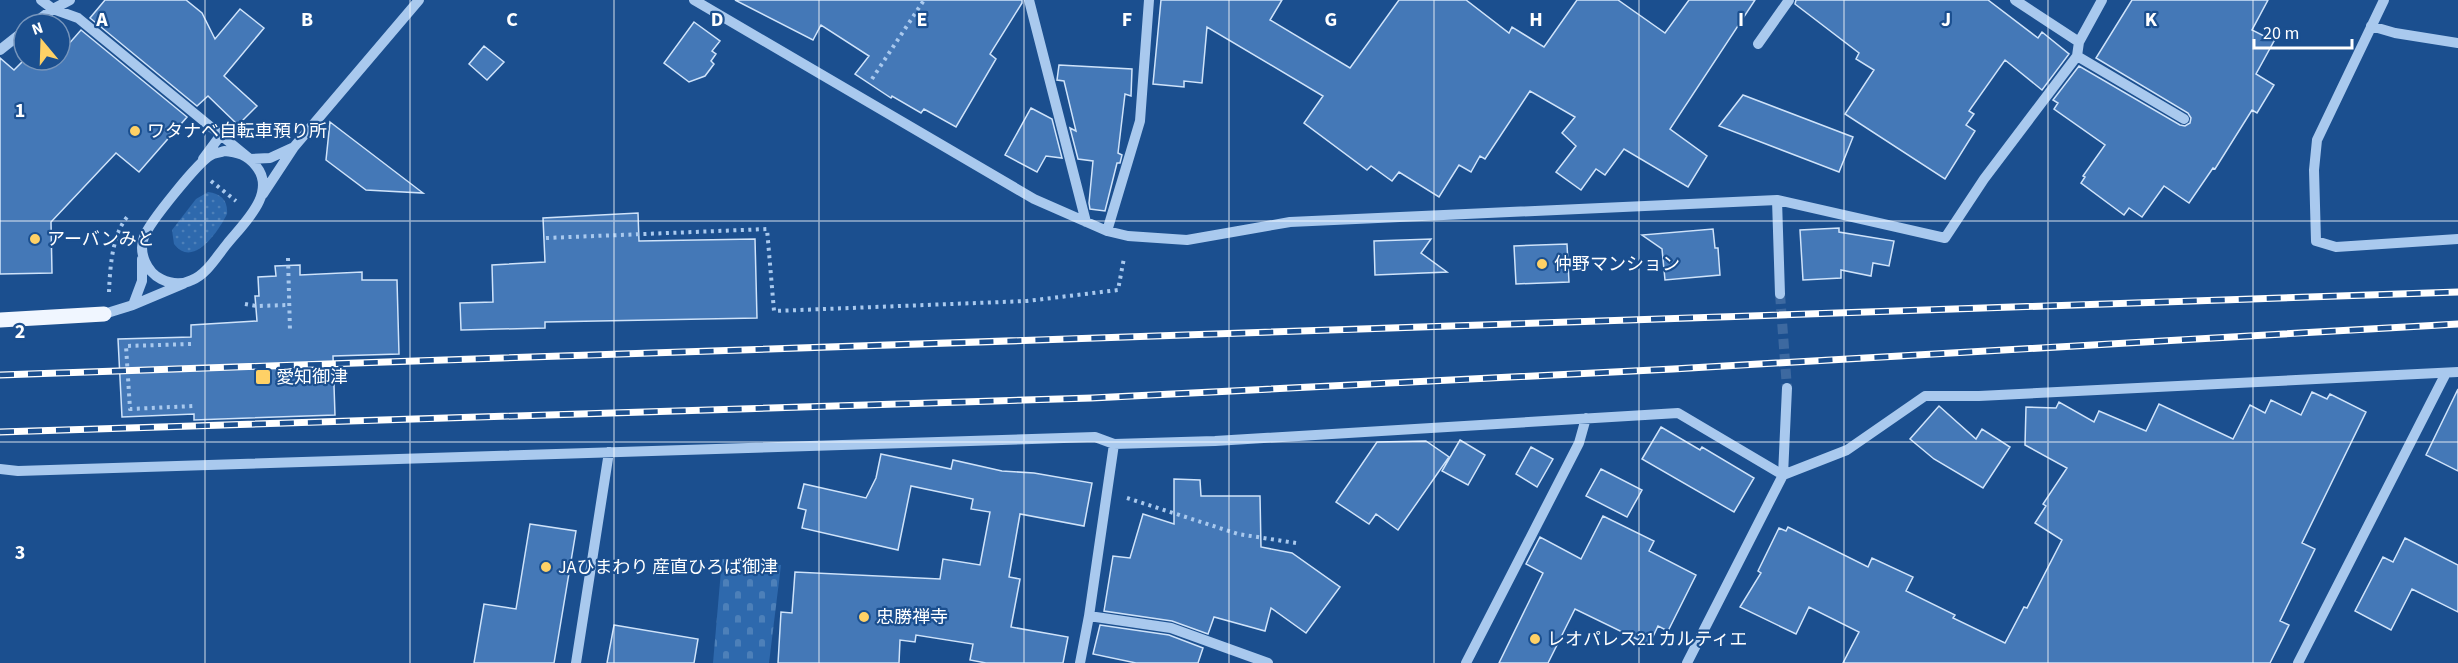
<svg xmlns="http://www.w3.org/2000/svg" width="2458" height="663" font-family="'Source Sans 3','Noto Sans JP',sans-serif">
<defs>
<pattern id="grass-dots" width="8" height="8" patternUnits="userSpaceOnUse" patternTransform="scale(1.5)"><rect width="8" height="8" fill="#2e69ad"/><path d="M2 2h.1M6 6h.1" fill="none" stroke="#4d80b9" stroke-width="1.8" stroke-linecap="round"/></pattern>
<pattern id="cemetery-stones" width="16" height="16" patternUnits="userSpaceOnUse" patternTransform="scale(1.5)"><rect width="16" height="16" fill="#2e69ad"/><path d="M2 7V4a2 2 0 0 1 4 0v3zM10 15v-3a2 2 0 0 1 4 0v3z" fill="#4d80b9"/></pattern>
</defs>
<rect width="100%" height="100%" fill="#1b4f8f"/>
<!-- grass -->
<path fill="url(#grass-dots)" d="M208,192C221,194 228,200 227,214C218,232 193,269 174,244L172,230L196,199Z"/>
<!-- cemetery -->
<path fill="url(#cemetery-stones)" d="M722,559L781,565L769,663H713Z"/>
<!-- building -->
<path fill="#4478b7" stroke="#cfe3fa" stroke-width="1.5" d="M105,0H186L202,13L215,39L240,9L264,28L224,76L257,106L238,125L208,96L197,106L90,18Z
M735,0H1022V3L990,54L996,59L956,127L924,109L921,113L892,96L891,98L855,74L869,56L821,25L813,40Z
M1161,0H1282L1270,20L1350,68L1399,0H1466L1509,33L1512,27L1544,47L1577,0H1618L1665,33L1689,0H1755L1670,129L1707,156L1688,187L1624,149L1605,175L1596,169L1581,190L1556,172L1576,146L1562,133L1575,117L1530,91L1485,159L1480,156L1471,172L1459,165L1439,197L1399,172L1392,181L1371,166L1367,170L1304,123L1323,96L1207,27L1202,83L1184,81V87L1153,84Z
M1796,0H1988L2038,38L2042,32L2069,54L2042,90L2005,60L1969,111L1974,114L1966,125L1975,131L1945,179L1845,114L1874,70L1856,59L1859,53L1795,4Z
M2132,0H2268L2252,30L2274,41L2256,74L2274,85L2257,113L2252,110L2215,169L2213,168L2189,203L2164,186L2142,217L2129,208L2124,215L2081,183L2085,177L2083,176L2105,145L2054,109L2058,103L2053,100L2079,66L2180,125L2185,126L2190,123L2191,118L2188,113L2096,58Z
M694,22L720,41L712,51L716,54L711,61L714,64L705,76L689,82L664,63Z
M81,30L187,117L139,172L116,153L51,222L52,273L0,274V58L14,70L24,60H60V40L67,46Z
M484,46L504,62L487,80L469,64Z
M1059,65L1132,69L1131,96L1125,94L1118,153L1122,155L1120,163H1117L1105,211L1090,209L1089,203L1093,161L1078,159L1070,128L1076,131L1064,81L1057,80Z
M1743,95L1853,137L1839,172L1719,126Z
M1031,108L1052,119L1062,158L1046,156L1037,172L1005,155Z
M330,122L423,193L366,190L326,160Z
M638,213L639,241L755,239L757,318L545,322V328L461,330L460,303L493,302L492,265L545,262L543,218Z
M1839,228V232L1894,241L1889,266L1873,263L1871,276L1841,270V278L1803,280L1800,230Z
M1713,229L1715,248H1718L1720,275L1665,280L1662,249L1642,235Z
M1431,239L1421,253L1447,272L1375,275L1374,241Z
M1567,244L1569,282L1516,284L1514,246Z
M300,265V275L362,272V280H397L399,354L333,356L335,415L194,420V414L122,417L118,339L191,337V325L257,321L255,296H259L258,277L276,276L275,266Z
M2458,389V471L2426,455Z
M2312,392L2327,399L2330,394L2366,412L2302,543L2315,549L2280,621L2289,625L2270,663H1843L1859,632L1809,607L1796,634L1740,607L1761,573L1758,571L1779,528L1786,531L1788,527L1868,567L1872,558L1913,577L1906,591L1955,615L1953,618L2005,643L2024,607L2027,608L2062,540L2035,523L2046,506L2043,504L2067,468L2025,445L2026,407L2056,408L2059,402L2094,422L2099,411L2146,431L2159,404L2233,439L2250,405L2265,413L2271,400L2301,415Z
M1939,406L1976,439L1982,429L2010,447L1983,488L1934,459L1910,439Z
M1661,427L1700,450L1702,447L1754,478L1734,512L1642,459Z
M1460,440L1485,455L1468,485L1442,471Z
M1426,441L1449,457L1398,530L1376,514L1369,524L1336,502L1377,442Z
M1531,447L1553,459L1537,487L1516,474Z
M881,454L951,469L953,460L1002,471L1034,473L1092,483L1084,526L1020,514L1009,577L1020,579L1011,627L1068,637L1063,663H986L970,660L973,644L916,635L915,642L900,640L899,663H778L781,612L792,613L795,572L940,579L943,559L980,565L990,512L971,509L973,499L911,486L898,550L802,528L806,510L798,508L804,484L866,498L876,478Z
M1601,469L1642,490L1627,517L1586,496Z
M1174,479L1200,480L1201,496H1260L1261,547L1292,553L1340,587L1306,633L1271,608L1265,631L1214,617L1208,634L1172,621L1104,611L1113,556L1130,558L1143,514L1174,524Z
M1603,516L1654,541L1649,551L1696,575L1668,631L1658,626L1649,645L1575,609L1548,663H1499L1543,573L1526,564L1540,537L1581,559Z
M530,524L576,531L554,663H474L484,604L516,609Z
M2405,538L2458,565V612L2412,589L2391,630L2355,611L2383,557L2393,562Z
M614,625L698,639L694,663H607Z
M1100,625L1169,635L1203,648L1198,663H1136L1093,654Z"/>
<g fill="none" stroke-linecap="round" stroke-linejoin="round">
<!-- minor-tunnel -->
<path stroke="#3d69a0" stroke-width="10" stroke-dasharray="10 5" stroke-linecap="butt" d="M1780,294L1787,388"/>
<!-- path -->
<path stroke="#a9c9ee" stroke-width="4" stroke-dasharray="3 4.5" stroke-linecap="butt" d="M872,79L924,0
M211,181L236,201
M546,238L767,229L774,311L1027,301L1118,290L1124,258
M288,258L290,331
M109,292C110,268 112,234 128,216
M245,304L256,306L289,305
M191,344L126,346L130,409L193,406
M1127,498L1238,534L1296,543"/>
<!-- minor -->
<path stroke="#a9c9ee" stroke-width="10" d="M41,0L53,9L78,18L250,159L270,158L294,147
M694,0L1034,199L1107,231L1128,236L1187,240L1290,222L1777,200L1945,238L1984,179L2077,56L2079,42L2102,0
M1029,0L1086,222
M2015,0L2079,42
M2384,0L2317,140L2314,170L2316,241L2336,247L2458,239
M33,24L53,9L70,0
M2371,26L2395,33L2458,43
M1758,44L1789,0
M0,50L24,31
M2077,56L2184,119
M224,151C238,152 247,155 256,166C278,193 243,224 227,244C217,256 207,274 192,280C182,285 171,284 161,279C147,272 138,253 144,237C149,223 198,162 211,155C214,153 220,153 224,151Z
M203,159L220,136
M263,194L294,147L419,0
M1777,200L1780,294
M1107,231L1140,121L1149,0
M133,305L142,281V259
M104,314L133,305L183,284
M0,469L18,471L1095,437L1114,444L1215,441L1678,413L1783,475L1847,450L1925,396H1979L2458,372
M1089,616L1171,628L1268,663
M576,663L609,452
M1080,663L1089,616L1114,444
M1466,663L1579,443L1586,418
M1687,663L1783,475L1787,388
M2298,663L2446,373"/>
<!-- major -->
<path stroke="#f0f6ff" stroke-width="15" d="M0,320L104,314"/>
<!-- rail casing -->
<g stroke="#fff" stroke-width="7">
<path id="rail" d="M0,375L2458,292
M0,432L1092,398L1673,369L2458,324"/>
</g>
<!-- rail -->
<use href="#rail" stroke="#1b4f8f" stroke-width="4.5" stroke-dasharray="14" stroke-linecap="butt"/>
</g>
<!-- grid -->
<path fill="none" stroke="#fff" stroke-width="1.5" stroke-opacity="0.55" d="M205,0V663M410,0V663M614,0V663M819,0V663M1024,0V663M1229,0V663M1434,0V663M1639,0V663M1844,0V663M2048,0V663M2253,0V663M0,221H2458M0,442H2458"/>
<!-- markers -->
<g fill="#ffd166" stroke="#1b4f8f" stroke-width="2">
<circle cx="135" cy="131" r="6"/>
<circle cx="35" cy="239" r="6"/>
<circle cx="1542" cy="264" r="6"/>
<rect x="255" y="369" width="16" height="16" rx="3"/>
<circle cx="546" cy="567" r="6"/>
<circle cx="864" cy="617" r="6"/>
<circle cx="1535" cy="639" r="6"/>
</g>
<g text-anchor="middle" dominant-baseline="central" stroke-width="4.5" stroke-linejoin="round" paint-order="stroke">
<!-- poi labels -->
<g font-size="18" fill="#fff" stroke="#1b4f8f" text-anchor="start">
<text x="147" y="131">ワタナベ自転車預り所</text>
<text x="47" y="239">アーバンみと</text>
<text x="1554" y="264">仲野マンション</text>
<text x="276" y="377">愛知御津</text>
<text x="558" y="567">JAひまわり 産直ひろば御津</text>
<text x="876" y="617">忠勝禅寺</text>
<text x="1547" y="639">レオパレス21 カルティエ</text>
</g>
</g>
<g font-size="20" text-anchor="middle" font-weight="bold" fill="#fff" stroke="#1b4f8f" stroke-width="4.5" stroke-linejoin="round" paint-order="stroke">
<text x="102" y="26">A</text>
<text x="307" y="26">B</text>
<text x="512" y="26">C</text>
<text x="717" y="26">D</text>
<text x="922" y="26">E</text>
<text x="1127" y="26">F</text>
<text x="1331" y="26">G</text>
<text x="1536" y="26">H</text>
<text x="1741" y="26">I</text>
<text x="1946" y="26">J</text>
<text x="2151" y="26">K</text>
<text x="20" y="117">1</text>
<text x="20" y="338">2</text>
<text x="20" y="559">3</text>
</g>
<!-- north arrow -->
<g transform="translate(42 42) rotate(341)"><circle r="28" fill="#1b4f8f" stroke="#7695bc" stroke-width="1.5"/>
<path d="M0-4.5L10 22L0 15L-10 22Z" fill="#ffd166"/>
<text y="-9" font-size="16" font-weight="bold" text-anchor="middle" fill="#ffffff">N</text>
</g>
<!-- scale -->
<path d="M2254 39v9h98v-9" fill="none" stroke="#ffffff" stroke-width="3"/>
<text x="2263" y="39" font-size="18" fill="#ffffff" stroke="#1b4f8f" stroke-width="4.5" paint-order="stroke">20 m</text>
</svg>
